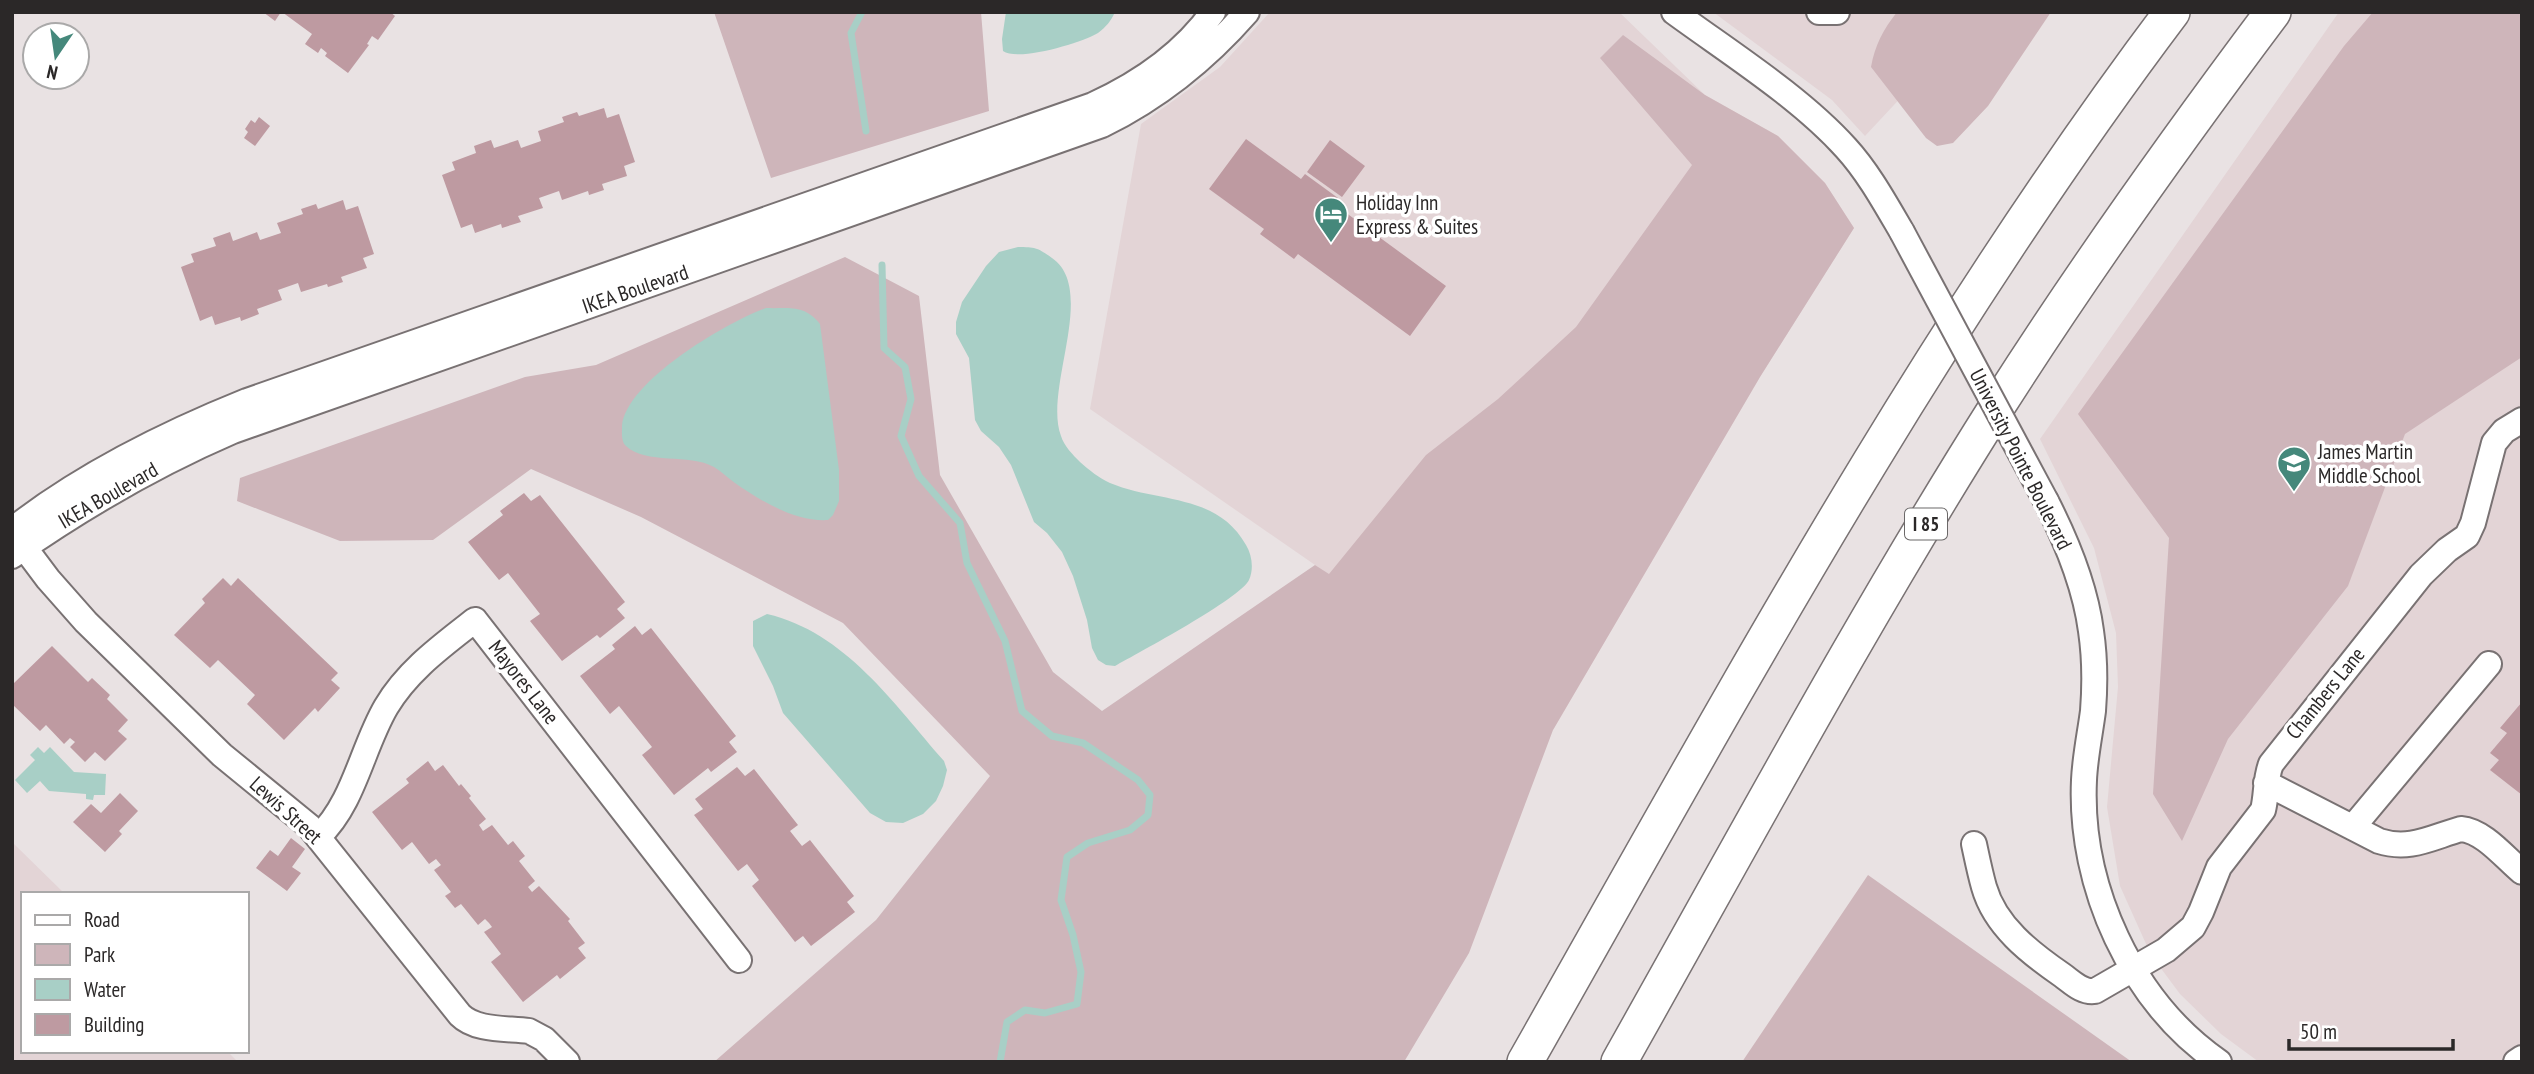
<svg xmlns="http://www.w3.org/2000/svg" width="2534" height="1074" font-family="'PT Sans Narrow',sans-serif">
<rect width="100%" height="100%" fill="#e9e2e3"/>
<!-- built -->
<path fill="#e3d4d6" d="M1270,12H1619L1705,95L1778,136L1825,183L1854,228L1760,377L1553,730L1090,409L1141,124L1220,67Z
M1713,12H1976L1949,46L1865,136L1832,100Z
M2339,12H2522V1062H2259L2221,1034L2180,994L2151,955L2120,886L2107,807L2118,687L2116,633L2094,548L2040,439Z
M12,842L65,894H23V1051H227L238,1062H12Z"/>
<!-- green -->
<path fill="#ceb5ba" d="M714,12H981L989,111L771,178Z
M1897,12H2051L1988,106L1953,143L1937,146L1926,138L1871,67C1875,45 1883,30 1897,12Z
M2373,12H2522V357L2405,434L2348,586L2228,739L2182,841L2153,794L2169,538L2078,414L2344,46Z
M1623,35L1705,95L1778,136L1825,183L1854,228L1760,377L1553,730L1469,953L1404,1062H714L876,920L990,776L843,623L641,517L531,469L433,540L340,541L237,501L240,478L525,377L596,365L845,257L919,296L940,475L1053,672L1102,711L1315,565L1329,574L1426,455L1498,399L1576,327L1692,165L1600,58Z
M1868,875L2132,1062H1742Z"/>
<!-- water -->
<path fill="#a8cfc6" d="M1006,12H1115C1111,21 1106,27 1098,33C1081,43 1018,62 1003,51L1002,39Z
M1018,247C1036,247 1038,248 1052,258C1098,290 1043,389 1061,436C1064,446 1073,455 1080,462C1089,470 1099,478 1110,483C1158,503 1217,493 1246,545C1252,555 1254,569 1249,580C1241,598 1138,653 1115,666L1106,665L1098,660L1092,648L1087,620L1073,576L1062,552L1047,533L1034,522L1011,465L999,447L981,431L975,420L969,358L956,334V322L962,302L986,266L999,252Z
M766,308C789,309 804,304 820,324L839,470V501L833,515L828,520C795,522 761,501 735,483C728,478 721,471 714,467C689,453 646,465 626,446C621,441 622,433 622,426C626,381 727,322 766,308Z
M767,614C845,632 894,704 944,761L947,770L943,786L936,801L923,814L903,823L886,822L870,813L783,713L773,686L753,646V621Z
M38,747L44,753L50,747L74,772L106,774L105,795H94L93,800L86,799V794L49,791L40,781L27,793L15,780L35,760L30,755Z"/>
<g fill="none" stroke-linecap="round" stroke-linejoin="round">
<!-- stream -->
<path stroke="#a8cfc6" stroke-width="7" d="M862,12L851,33L866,131
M882,265L884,348L905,367L911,399L901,436L919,476L960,523L967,563L1005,641L1022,711L1052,736L1083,743L1138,780L1150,795L1148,815L1130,830L1088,843L1067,857L1061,900L1073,935L1081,972L1077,1004L1045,1013L1025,1010L1007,1022L1000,1062"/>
</g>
<!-- building -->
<path fill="#be9aa1" d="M263,12H281L275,21Z
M282,12H390L395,16L378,40L372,36L367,44L369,45L348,73L325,56L327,53L321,48L318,53L305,44L312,34Z
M604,108L607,118L619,114L635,162L624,166L627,176L602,184L604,190L589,195L588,191L562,200L559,191L539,198L543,208L518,216L521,222L502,228L501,224L475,233L472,224L461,228L442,175L455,170L452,162L476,153L474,146L491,140L494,148L518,140L521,148L541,141L538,131L564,122L562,117L577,112L579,116Z
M259,117L270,126L255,146L244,138L248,132L245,129L251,120L255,123Z
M1246,139L1301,179L1305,174L1338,198L1334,204L1446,286L1410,336L1298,254L1294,259L1260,234L1264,229L1209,189Z
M1330,140L1365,166L1342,197L1307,172Z
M343,200L346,210L358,206L374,254L363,258L367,268L341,277L343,282L328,287L327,284L301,292L298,283L278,290L282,300L257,309L259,314L241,321L240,317L215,325L212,316L200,321L181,267L194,262L191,254L216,246L213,238L230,232L233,241L257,232L260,240L281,233L277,223L303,214L301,209L316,204L318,209Z
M524,493L531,501L540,495L625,602L617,609L625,618L600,638L597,635L562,661L530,621L540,614L508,573L499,580L468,542L503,515L500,511Z
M223,578L231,586L238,578L338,673L331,680L340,688L318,712L315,708L284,740L247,704L255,695L218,660L210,668L174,635L205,603L202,599Z
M635,626L642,635L651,628L736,736L729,742L737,752L711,772L708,768L674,795L642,755L652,747L619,706L610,714L580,676L615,649L612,645Z
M52,646L88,682L92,678L110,695L107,699L128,720L118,731L127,739L105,761L95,752L85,762L70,747L75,742L70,738L64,744L46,725L40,731L12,704V685Z
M2522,702V795L2490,770L2499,760L2490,753L2507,733L2500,728Z
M428,761L435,771L443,765L459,786L461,784L471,796L469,798L486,819L479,825L483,831L492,825L508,845L513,841L525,856L519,861L535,881L528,887L532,892L539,886L570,919L568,921L585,943L578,948L586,958L560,979L557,975L523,1002L491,962L501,954L484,932L492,927L489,923L485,919L478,925L461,904L455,908L445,896L451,892L434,870L441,865L436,859L429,864L412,842L402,850L372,812L409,783L406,779Z
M737,767L745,776L754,769L798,825L790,831L802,846L810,840L854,896L847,902L855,912L811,946L803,936L795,942L752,886L759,880L747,864L738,871L694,815L703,809L695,799Z
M120,793L138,811L119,831L122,834L105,852L73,822L91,804L101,813Z
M291,838L305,849L292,867L301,873L287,891L256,868L270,850L278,856Z"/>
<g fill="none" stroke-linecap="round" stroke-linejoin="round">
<!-- minor casing -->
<g stroke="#797273" stroke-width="28">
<path id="minor" d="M1674,12C1730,53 1800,97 1846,148C1868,172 1885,203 1902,232
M1819,12H1837
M2046,501C2067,542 2085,585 2091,631C2095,658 2095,685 2093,711C2090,734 2085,757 2084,780C2079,886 2131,1001 2219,1062
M12,530C82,475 165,434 247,401L1093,105C1139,84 1183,54 1213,12
M15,535L48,579L86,622L222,755L309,826L460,1015C476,1031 507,1028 529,1031L544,1039L567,1062
M12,556C82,507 154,465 233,431L1102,125C1159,97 1205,60 1247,12
M2266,783L2379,841C2410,851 2432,837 2461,829C2484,831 2505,858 2522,872
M2353,827L2489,664
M319,836C354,803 362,748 386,707C408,670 442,646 475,620L739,960
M1974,844C1977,858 1980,873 1984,887C1995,926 2030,953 2062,975C2072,982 2082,993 2095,991L2166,950L2193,927L2201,912L2219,867L2263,810C2267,794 2265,779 2271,764L2421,575L2447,550L2467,536L2473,523L2494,443L2504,431L2522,420
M2516,1062L2522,1058"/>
</g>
<!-- highway casing -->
<g stroke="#797273" stroke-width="38">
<path id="highway" d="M1525,1062C1728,704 1924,341 2172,12
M1619,1062C1743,842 1863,618 1998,405C2084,270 2177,140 2273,12"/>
</g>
<!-- minor -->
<use href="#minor" stroke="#fff" stroke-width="24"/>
<!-- highway -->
<use href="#highway" stroke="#fff" stroke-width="35"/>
<!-- minor-bridge casing -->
<g stroke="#797273" stroke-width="28" stroke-linecap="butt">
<path id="minor-bridge" d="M1902,232L2046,501"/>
</g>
<!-- minor-bridge -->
<use href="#minor-bridge" stroke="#fff" stroke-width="24"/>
</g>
<!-- icons -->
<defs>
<g id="hotel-pin" transform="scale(1.75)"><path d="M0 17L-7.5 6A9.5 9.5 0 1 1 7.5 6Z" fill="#45887b" stroke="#fff"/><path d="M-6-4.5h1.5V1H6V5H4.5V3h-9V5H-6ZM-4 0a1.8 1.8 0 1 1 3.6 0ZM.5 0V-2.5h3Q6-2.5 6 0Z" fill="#fff"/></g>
<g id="school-pin" transform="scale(1.75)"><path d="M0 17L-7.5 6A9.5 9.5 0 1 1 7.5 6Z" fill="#45887b" stroke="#fff"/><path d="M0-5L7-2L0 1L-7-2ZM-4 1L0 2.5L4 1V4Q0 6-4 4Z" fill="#fff"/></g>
</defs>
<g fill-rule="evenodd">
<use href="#hotel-pin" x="1331" y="214"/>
<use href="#school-pin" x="2294" y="463"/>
</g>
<g text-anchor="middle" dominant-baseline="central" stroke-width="7" stroke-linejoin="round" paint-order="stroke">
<!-- shield labels -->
<rect fill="#fff" stroke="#6b6868" stroke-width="2" x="1905" y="508.5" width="42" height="31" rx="5"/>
<g font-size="19" font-weight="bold" fill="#2b2828">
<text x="1926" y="524">I 85</text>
</g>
<!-- poi labels -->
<g font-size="21" fill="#2b2828" stroke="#fff" text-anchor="start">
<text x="1356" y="202">Holiday Inn<tspan x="1356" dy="24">Express &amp; Suites</tspan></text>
<text x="2318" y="451">James Martin<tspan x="2318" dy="24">Middle School</tspan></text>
</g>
<!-- street labels -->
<g font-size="21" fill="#2b2828" stroke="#fff">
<text transform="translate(635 289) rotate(-19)">IKEA Boulevard</text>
<text transform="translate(2021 459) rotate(63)">University Pointe Boulevard</text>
<text transform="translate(108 495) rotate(-30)">IKEA Boulevard</text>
<text transform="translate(524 682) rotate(52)">Mayores Lane</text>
<text transform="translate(2325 693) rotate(-51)">Chambers Lane</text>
<text transform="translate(286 810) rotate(42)">Lewis Street</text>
</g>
</g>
<!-- border -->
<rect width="2534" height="1074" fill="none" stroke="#2b2828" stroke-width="28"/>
<!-- legend -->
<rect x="21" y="892" width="228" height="161" fill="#ffffff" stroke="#aaa9a9" stroke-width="2"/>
<rect x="35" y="915" width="35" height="10" fill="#ffffff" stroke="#aaa9a9" stroke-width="2"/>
<text x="84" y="927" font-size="21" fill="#2b2828">Road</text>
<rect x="35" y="944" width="35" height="21" fill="#ceb5ba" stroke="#aaa9a9" stroke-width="2"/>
<text x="84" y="962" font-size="21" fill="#2b2828">Park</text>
<rect x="35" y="979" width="35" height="21" fill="#a8cfc6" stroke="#aaa9a9" stroke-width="2"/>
<text x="84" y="997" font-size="21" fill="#2b2828">Water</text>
<rect x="35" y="1014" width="35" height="21" fill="#be9aa1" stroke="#aaa9a9" stroke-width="2"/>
<text x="84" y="1032" font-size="21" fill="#2b2828">Building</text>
<!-- north arrow -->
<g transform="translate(56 56) rotate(193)"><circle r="33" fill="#ffffff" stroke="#aaa9a9" stroke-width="2"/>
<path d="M0-5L12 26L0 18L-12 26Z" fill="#45887b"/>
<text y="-10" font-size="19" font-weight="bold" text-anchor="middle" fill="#2b2828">N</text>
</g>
<!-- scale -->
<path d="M2289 1039v10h164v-10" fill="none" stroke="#2b2828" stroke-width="3.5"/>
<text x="2300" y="1039" font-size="21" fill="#2b2828" stroke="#ffffff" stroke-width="5" paint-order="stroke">50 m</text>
</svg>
